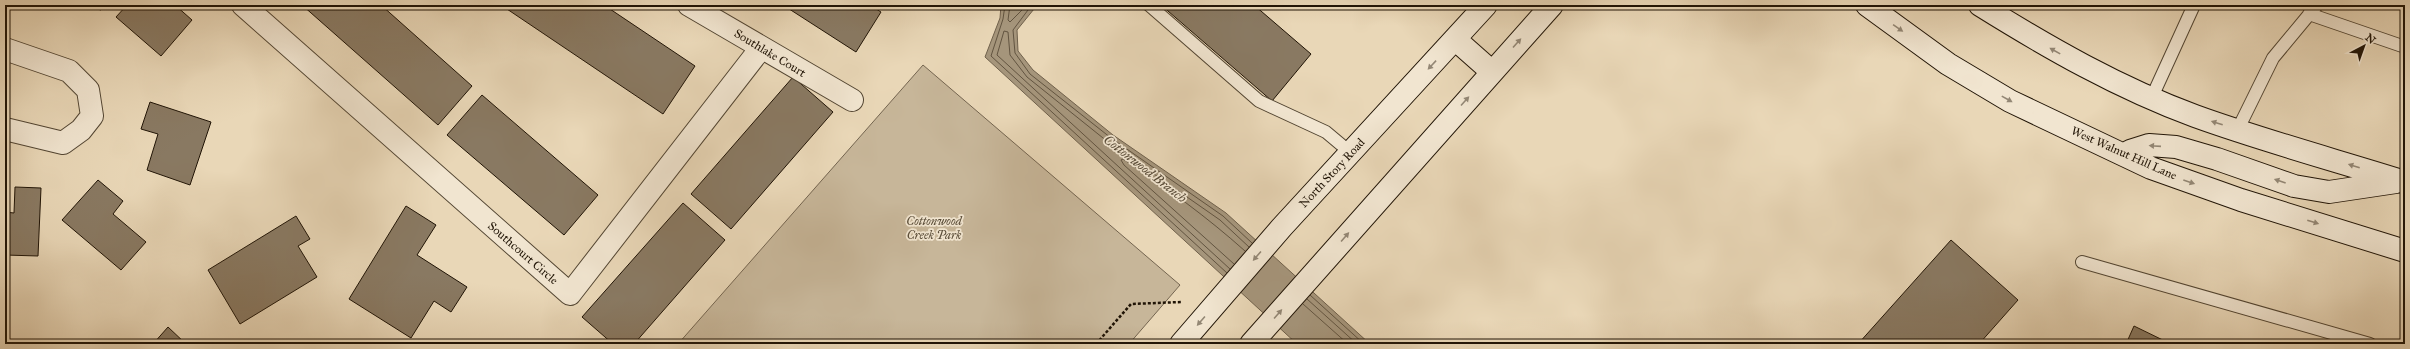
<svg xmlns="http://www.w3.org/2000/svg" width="2410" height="349" font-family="'IM FELL Great Primer',serif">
<rect width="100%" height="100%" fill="#e9d7b7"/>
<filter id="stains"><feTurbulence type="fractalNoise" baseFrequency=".005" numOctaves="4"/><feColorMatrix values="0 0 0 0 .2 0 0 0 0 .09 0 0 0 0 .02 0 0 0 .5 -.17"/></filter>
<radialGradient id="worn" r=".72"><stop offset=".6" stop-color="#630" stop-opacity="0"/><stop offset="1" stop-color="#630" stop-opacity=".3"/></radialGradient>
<!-- green -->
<path fill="#c7b699" stroke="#746550" d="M923,65L1180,285L1129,344H678Z"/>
<!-- water -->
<path fill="#a5957b" stroke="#70614c" d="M1001,5H1031L1034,9L1017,30L1018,51L1033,70L1113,135L1226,213L1370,344H1297L985,57L1000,18Z"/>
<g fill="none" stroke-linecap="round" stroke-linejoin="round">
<!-- shore -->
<path stroke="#625440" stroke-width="1" d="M1005,5L1003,19L991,56L1227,273
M1010,5L1008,20L1010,22L1023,9V5
M1028,5V10L1013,30L1015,53L1030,74L1111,138L1223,216L1252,243
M1234,264L1124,165L1121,160L1123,159C1166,187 1207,217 1245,251
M1230,269L997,55L1004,31L1008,32L1010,55L1027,77L1108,142L1220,220L1249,247
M1310,295L1364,344
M1307,299L1357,344
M1303,304L1348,344"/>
</g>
<!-- building -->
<path fill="#897962" stroke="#201406" d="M82,5H102L101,10Z
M127,5H175L192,20L161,56L116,17Z
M302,5H381L472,86L438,125Z
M501,5H604L695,66L663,114Z
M783,5H870L881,12L856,52Z
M1161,5H1254L1311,54L1272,101Z
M793,77L833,112L731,229L691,194Z
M482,95L598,195L564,235L447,135Z
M150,102L211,122L190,185L147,170L158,134L141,129Z
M98,180L123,201L113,214L146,242L121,270L62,220Z
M15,187L41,188L38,256L5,255V212L14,213Z
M683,203L725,240L634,344H613L582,317Z
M406,206L436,225L417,255L467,287L451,312L434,301L411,338L349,299Z
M296,216L310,239L298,246L317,277L240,324L208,270Z
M1951,240L2018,300L1979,344H1858Z
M2134,326L2171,344H2126Z
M168,327L186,344H153Z"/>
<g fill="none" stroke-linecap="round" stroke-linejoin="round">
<!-- service casing -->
<g stroke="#524532" stroke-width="14">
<path id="service" d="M1149,5L1259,101L1326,132L1351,153
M2309,14L2405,47
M2152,97L2194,5
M2238,129L2273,58L2317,5
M2082,262L2370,344"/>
</g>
<!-- minor casing -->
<g stroke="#524532" stroke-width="24">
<path id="minor" d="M243,5L570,294L761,48
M689,5L852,100
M5,49L69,71L88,90L92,116L81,130L63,143L5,129"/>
</g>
<!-- secondary casing -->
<g stroke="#201406" stroke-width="24">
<path id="secondary" d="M1867,5L1948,64L2010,101L2151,168L2241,200L2405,251
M1980,5C2049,48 2119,88 2195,116C2264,141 2335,160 2405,182
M1456,40L1491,71
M2127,156L2130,151L2149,145L2176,147L2217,159L2294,186L2329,192L2396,182
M1181,344L1282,227L1486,5
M1251,344L1552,5"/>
</g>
<!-- path -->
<path stroke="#201406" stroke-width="2.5" stroke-dasharray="3 2" stroke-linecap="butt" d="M1096,344L1131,304L1181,302"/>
<!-- service -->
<use href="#service" stroke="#f1e5d0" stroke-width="12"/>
<!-- minor -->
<use href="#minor" stroke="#f1e5d0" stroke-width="22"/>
<!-- secondary -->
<use href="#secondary" stroke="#f1e5d0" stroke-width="22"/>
</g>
<!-- one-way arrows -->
<defs><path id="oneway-solid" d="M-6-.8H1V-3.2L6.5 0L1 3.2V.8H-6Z"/></defs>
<g fill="#938775">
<use href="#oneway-solid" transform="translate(1898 28) rotate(35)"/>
<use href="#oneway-solid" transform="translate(1517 43) rotate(-48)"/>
<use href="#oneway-solid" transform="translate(2055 51) rotate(-151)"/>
<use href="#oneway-solid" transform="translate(1432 65) rotate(133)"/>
<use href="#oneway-solid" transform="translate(2007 99) rotate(29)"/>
<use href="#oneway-solid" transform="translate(1465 101) rotate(-48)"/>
<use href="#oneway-solid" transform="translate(2217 123) rotate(-162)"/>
<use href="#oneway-solid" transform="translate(2155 146) rotate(-176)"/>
<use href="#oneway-solid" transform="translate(2354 166) rotate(-162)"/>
<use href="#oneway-solid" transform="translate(2280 181) rotate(-161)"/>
<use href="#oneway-solid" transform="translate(2189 182) rotate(19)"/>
<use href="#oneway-solid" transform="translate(2313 222) rotate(17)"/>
<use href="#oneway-solid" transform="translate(1345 237) rotate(-49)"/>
<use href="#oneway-solid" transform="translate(1257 256) rotate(131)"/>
<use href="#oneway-solid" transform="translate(1278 314) rotate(-49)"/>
<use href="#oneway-solid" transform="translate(1201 321) rotate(131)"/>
</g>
<g text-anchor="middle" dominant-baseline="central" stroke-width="3.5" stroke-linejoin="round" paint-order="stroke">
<!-- street labels -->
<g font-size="12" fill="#201406" stroke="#f1e5d0">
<text transform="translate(770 53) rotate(31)">Southlake Court</text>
<text transform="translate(2124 153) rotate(24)">West Walnut Hill Lane</text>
<text transform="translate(1332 173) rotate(-47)">North Story Road</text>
<text transform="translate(523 253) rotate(41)">Southcourt Circle</text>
</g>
<!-- park labels -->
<g font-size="12" font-style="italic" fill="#5a4d39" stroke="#f1e5d0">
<text x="934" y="221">Cottonwood<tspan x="934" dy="14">Creek Park</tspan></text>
</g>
<!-- water labels -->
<g font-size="13" font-style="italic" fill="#554835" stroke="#f1e5d0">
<text transform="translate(1145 169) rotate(38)">Cottonwood Branch</text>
</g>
</g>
<!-- margin -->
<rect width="2410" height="349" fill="none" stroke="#e9d7b7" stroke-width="20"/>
<rect x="6" y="6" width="2398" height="337" fill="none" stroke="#201406" stroke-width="2"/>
<rect x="10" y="10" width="2390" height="329" fill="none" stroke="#201406"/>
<!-- north arrow -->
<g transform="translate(2364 46) rotate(41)" stroke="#f1e5d0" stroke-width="3" paint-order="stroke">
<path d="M0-3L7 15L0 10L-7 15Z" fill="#201406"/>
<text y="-6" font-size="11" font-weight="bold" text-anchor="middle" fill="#201406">N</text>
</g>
<rect width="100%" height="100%" filter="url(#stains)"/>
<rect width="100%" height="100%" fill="url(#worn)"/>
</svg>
